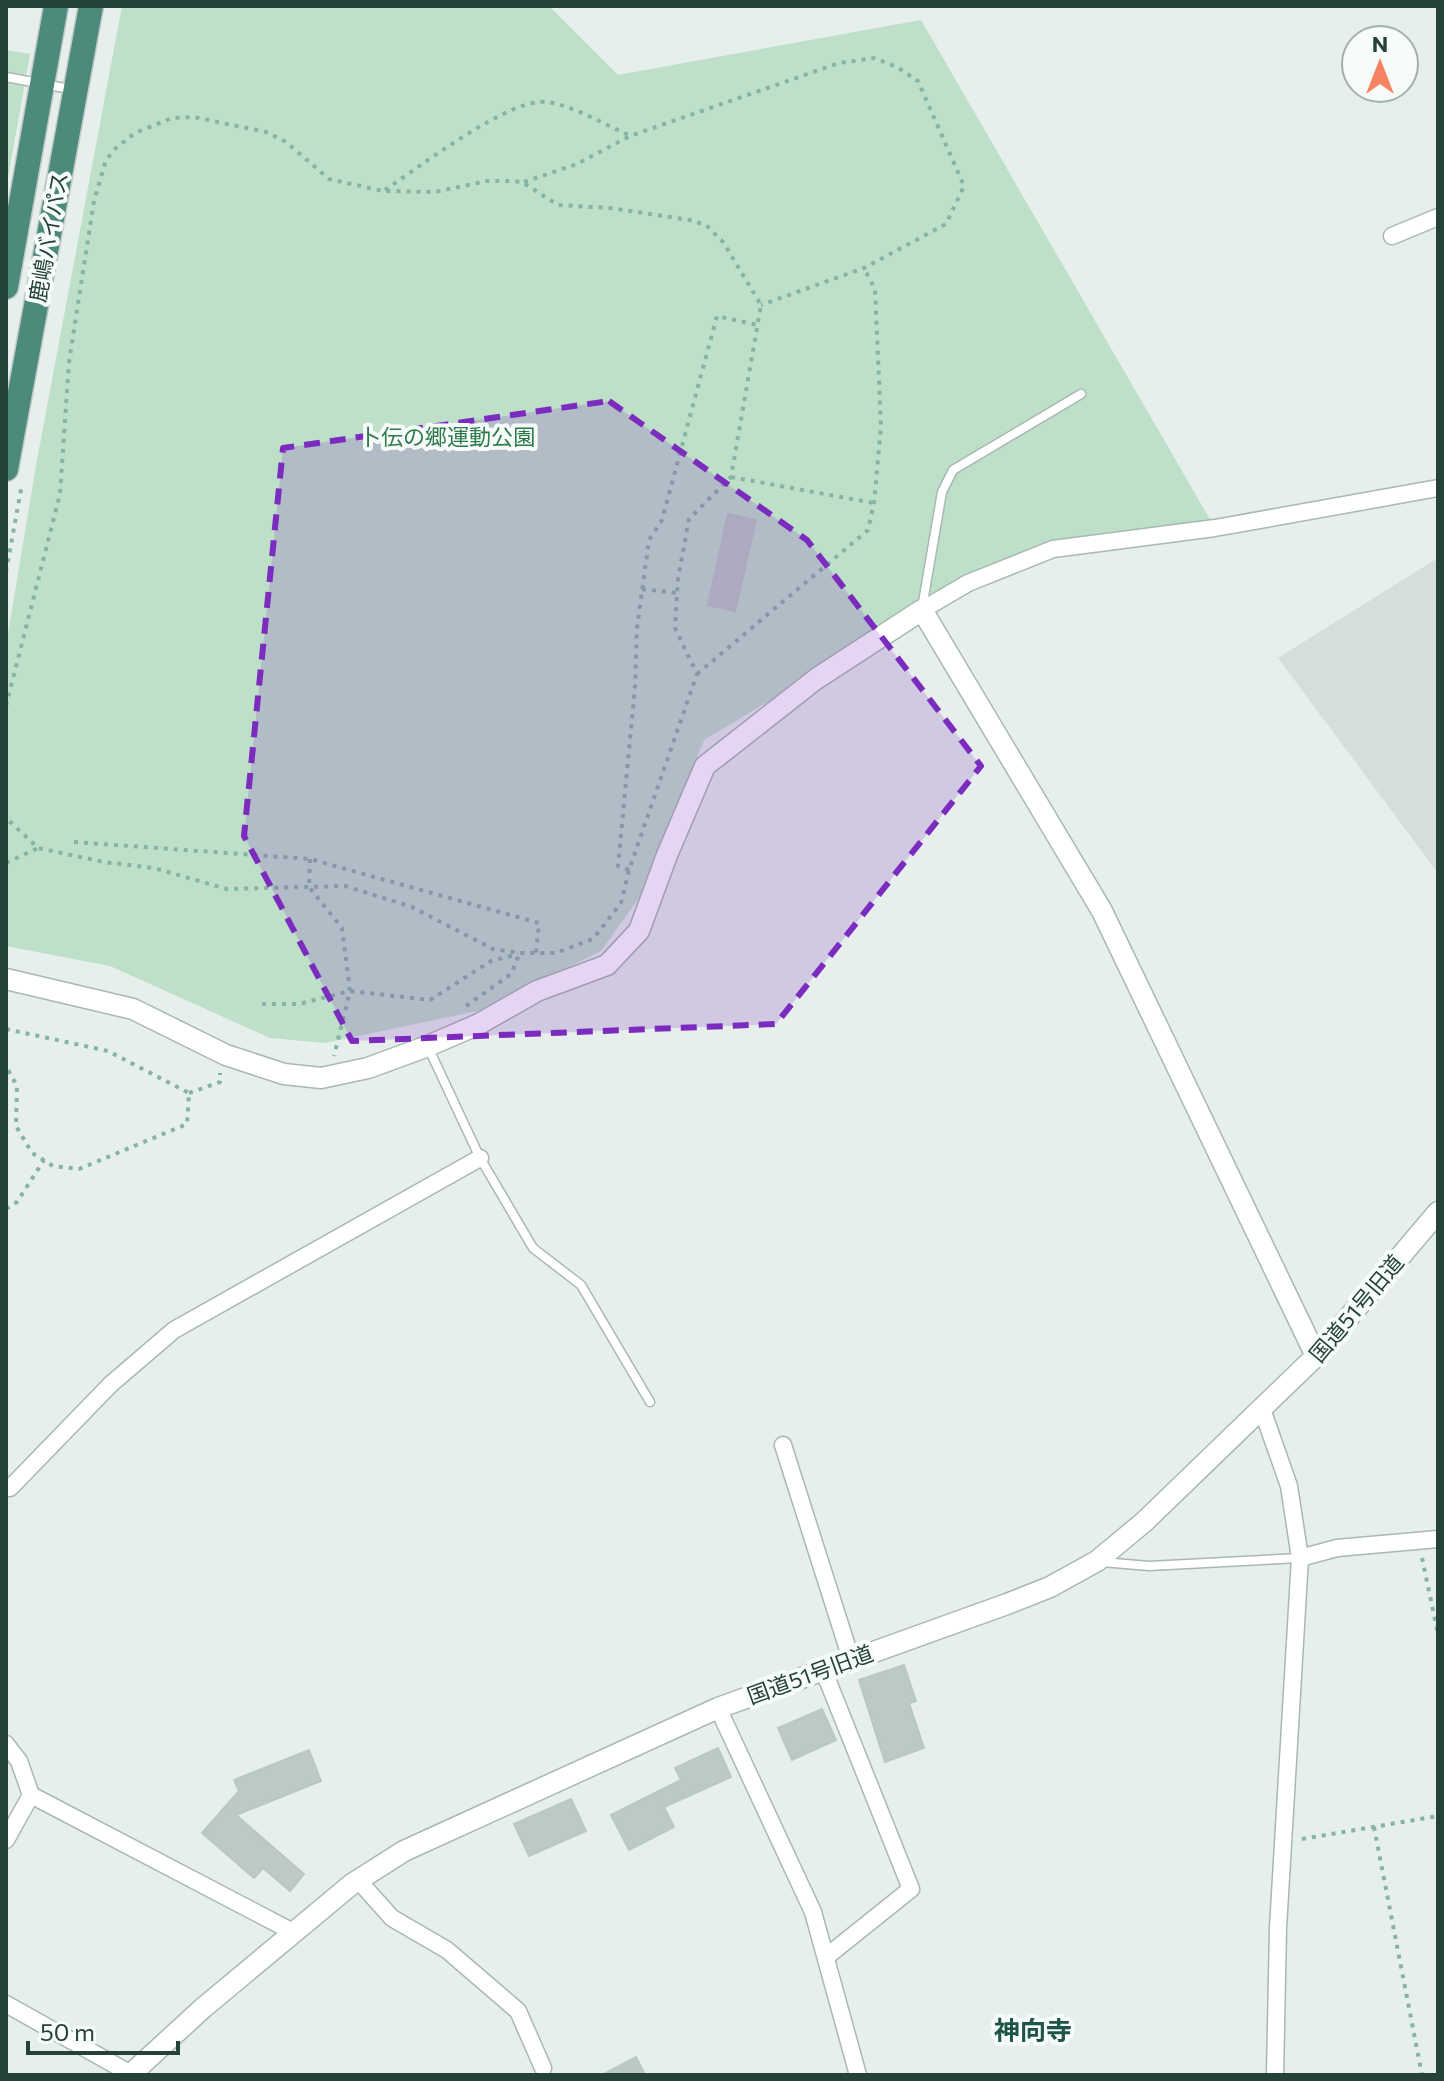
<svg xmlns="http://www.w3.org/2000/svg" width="1444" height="2081" font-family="Commissioner,'Noto Sans JP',sans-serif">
<rect width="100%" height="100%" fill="#e6efeb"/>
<!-- built -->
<path fill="#d4dfda" d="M1438,558V873L1278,658Z"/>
<!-- green -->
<path fill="#bfe0c8" d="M122,6H549L618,75L921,20L1215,528L1053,549L968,582L704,740L639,898L601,951L482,1010L325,1043L270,1038L110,966L6,946V646L37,460Z
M6,50L30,54L6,189Z"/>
<!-- building -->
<path fill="#bbcac4" stroke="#b8c9c2" stroke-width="2" d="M728,514L756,520L735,611L708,605Z
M904,1665L916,1701L909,1703L924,1748L885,1762L859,1680Z
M822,1709L836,1740L792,1760L778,1728Z
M718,1748L731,1777L664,1807L674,1827L629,1850L611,1815L681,1780L675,1768Z
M309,1750L321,1781L236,1815L304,1874L290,1891L263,1868L254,1878L202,1833L239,1791L234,1780Z
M571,1799L586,1831L529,1856L514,1824Z
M636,2057L645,2075H602Z"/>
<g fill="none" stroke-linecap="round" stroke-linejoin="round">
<!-- service casing -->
<g stroke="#a8b8b2" stroke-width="11">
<path id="service" d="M6,77L75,90
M922,608L942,492L953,470L1081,394
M428,1047L480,1158L533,1248L581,1285L650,1402
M1102,1562L1149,1566L1300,1558"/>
</g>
<!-- minor casing -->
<g stroke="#a8b8b2" stroke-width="19">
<path id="minor" d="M1392,236L1438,217
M922,610L968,583L1053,549L1215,528L1438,488
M1262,1409L1289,1486L1300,1558L1278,1928L1275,2075
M783,1445L851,1659
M6,1487L10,1488L111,1384L174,1330L480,1158
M1300,1558L1337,1548L1438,1539
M823,1669L911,1889L826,1957
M718,1708L813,1912L858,2075
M6,1744L19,1761L31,1795L293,1932
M6,1840L31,1795
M358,1880L392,1918L447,1950L518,2011L543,2068
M6,2004L131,2074"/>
</g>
<!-- tertiary casing -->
<g stroke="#a8b8b2" stroke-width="23">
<path id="tertiary" d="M6,979L133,1009L226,1055L284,1074L321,1078L368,1068L428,1046L479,1024L537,991L607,965L639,931L667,855L705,766L816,679L922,610L1102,911L1316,1356
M130,2075L203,2008L352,1884L404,1851L718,1708L1007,1604L1050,1587L1097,1561L1144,1522L1316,1356L1438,1212"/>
</g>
<!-- trunk casing -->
<g stroke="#c2cac8" stroke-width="27">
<path id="trunk" d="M6,287L56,6
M6,469L91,6"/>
</g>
<!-- path -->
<path stroke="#86b3a5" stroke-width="4" stroke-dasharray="4 6" stroke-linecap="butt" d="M524,182L577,164L630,136L839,63L874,58L897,67L918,81L964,186L946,224L864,268L761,305
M385,190C418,168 511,96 548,102C576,107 603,124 629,135
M731,477L874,503
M6,572L22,484
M642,589L677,593
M697,674L868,530L874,503L881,426L875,289L864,268
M6,706L60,494L69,362L94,201L106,160L116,148L135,133L172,118L194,117L266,132L286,142L329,179L383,191L435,192L487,181H513L522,182L558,205L610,208L690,220L706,225L723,242L761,305L731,477L689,519L678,579L675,628L697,674L629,870L621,903L593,939L556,953H520L493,949L412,907L345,886L227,889L154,868L104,862L38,848L6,818
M74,842L310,859L539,923L536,953
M310,859L309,887L342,928L350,991L334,1056
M6,863L38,848
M629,870L618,866L635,687L637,628L649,540L662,520L717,316L757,325
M262,1004H299L350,991L430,1000L491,961L518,954
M466,1006L511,974L520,953
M6,1029L108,1051L189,1093L187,1124L79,1169L53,1166L32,1153L16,1126L17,1086L6,1066
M189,1093L220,1082V1073
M6,1209L17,1202L44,1160
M1422,1558L1438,1634
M1374,1827L1422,2075
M1302,1839L1438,1816"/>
<!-- service -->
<use href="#service" stroke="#fff" stroke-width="8"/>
<!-- minor -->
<use href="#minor" stroke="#fff" stroke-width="16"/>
<!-- tertiary -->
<use href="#tertiary" stroke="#fff" stroke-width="20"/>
<!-- trunk -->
<use href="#trunk" stroke="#4c8a7c" stroke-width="24"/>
</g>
<!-- marked area -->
<path fill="#7b2cbf" fill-opacity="0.2" stroke="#7b2cbf" stroke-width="6" stroke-dasharray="16 10" stroke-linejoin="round" d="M609,401L807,540L981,766L776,1024L352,1041L244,836L283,448Z"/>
<g text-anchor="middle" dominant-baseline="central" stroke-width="8" stroke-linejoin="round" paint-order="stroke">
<!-- street labels -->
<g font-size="22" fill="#24423a" stroke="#f7fbf9">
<text transform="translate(48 237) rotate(-80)">鹿嶋バイパス</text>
<text transform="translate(1356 1308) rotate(-50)">国道51号旧道</text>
<text transform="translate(810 1674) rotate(-20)">国道51号旧道</text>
</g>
<!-- park labels -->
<g font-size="22" fill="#2d7a4b" stroke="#f7fbf9">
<text x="447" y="436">卜伝の郷運動公園</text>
</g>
<!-- quarter labels -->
<g font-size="26" font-weight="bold" fill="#1f5548" stroke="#f7fbf9">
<text x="1033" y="2029">神向寺</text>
</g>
</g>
<!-- border -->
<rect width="1444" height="2081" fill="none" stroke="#24423a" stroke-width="16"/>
<!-- north arrow -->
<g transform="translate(1380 64)"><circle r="38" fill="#f7fbf9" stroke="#a3b1ad" stroke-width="2"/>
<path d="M0-6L14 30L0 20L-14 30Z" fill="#f4845f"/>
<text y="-12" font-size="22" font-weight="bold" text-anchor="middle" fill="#24423a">N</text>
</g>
<!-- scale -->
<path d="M28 2041v12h150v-12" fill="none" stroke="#24423a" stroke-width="4"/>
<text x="40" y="2041" font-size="24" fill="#24423a" stroke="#f7fbf9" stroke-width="6" paint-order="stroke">50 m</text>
</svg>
